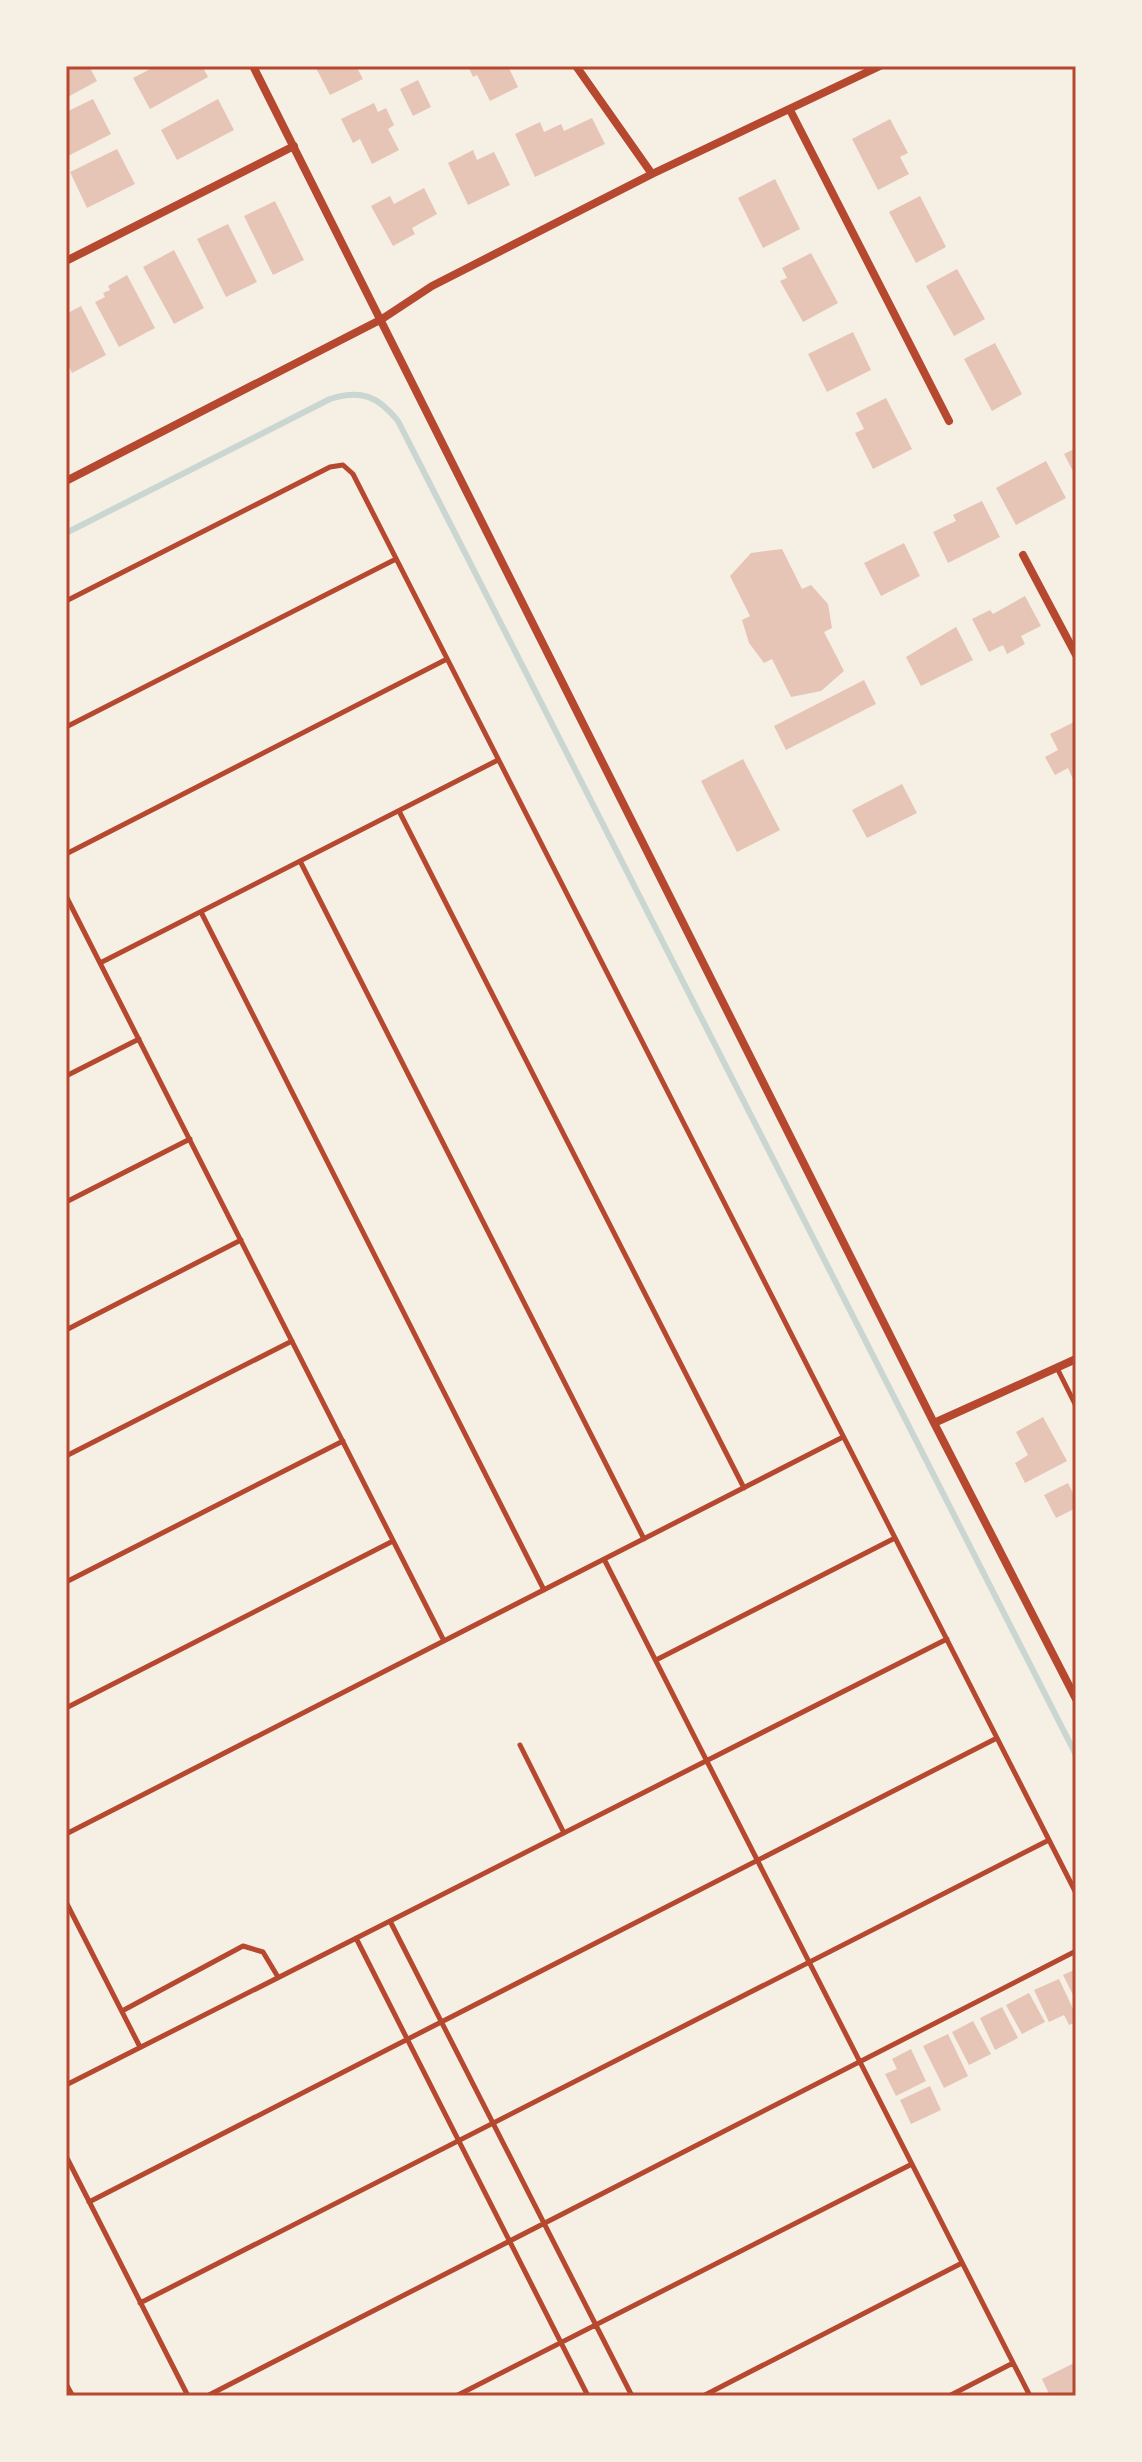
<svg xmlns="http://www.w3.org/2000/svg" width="1142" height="2462" font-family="Mulish,sans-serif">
<rect width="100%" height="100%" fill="#f6efe4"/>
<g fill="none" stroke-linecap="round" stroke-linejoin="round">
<!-- stream -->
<path stroke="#c9d6d2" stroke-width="6" d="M66,533L330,399C361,389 378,396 398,421L1076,1755"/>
</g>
<!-- building -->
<path fill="#e6c5b7" d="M66,66H89L97,81L66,98Z
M156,66H202L208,77L150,109L133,78Z
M315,66H356L363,79L330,95Z
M468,66H508L518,87L490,101L477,75L473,77Z
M418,80L431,107L413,116L400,89Z
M93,99L111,134L66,157V112Z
M218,99L234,130L177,160L161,130Z
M374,103L378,112L386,108L394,125L388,129L399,150L372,164L360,139L353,143L341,119Z
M592,118L605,144L535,177L515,134L540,122L544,132L561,124L564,131Z
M890,119L908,153L900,157L909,174L878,190L852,139Z
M117,149L135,184L87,208L70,172Z
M473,150L477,160L494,152L510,185L468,205L448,163Z
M775,179L800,229L763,248L738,198Z
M424,188L437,214L412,228L415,234L393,246L371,206L390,196L394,204Z
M920,196L946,247L916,263L889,212Z
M275,201L304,260L273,275L244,216Z
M228,224L257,282L226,297L197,239Z
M174,250L204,308L174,324L143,267Z
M811,253L838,303L803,322L780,281L787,278L782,268Z
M957,269L985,319L954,336L926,286Z
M127,275L155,328L119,347L95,302L105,297L103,293L110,290L108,286Z
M81,306L106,355L72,373L66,361V314Z
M853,332L871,370L827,392L808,354Z
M995,343L1022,394L992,411L964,359Z
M886,398L912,449L873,469L855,433L864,429L856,413Z
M1076,448V477L1064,454Z
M1046,461L1066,498L1016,525L996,488Z
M982,501L1000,537L948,563L933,532L956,521L953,515Z
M904,543L920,576L881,596L864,563Z
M782,549L802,589L811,585L828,604L832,628L824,632L844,671L821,691L791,697L772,659L764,663L749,643L742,620L750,616L730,576L751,553Z
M1025,596L1041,626L1021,636L1025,644L1007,654L1003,645L989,652L972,619L990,610L993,614Z
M956,627L973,660L921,686L906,657Z
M864,680L876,704L786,750L774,726Z
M1076,721V786L1068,768L1055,775L1045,757L1058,750L1050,734Z
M743,759L780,830L737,852L701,781Z
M902,784L917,813L867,838L852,810Z
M1043,1417L1067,1461L1025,1483L1015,1463L1028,1455L1016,1432Z
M1068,1483L1076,1499V1508L1056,1518L1044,1495Z
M1076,1969V2001L1063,1975Z
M1059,1979L1076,2015V2022L1069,2025L1064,2015L1049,2022L1034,1990Z
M1029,1993L1045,2022L1022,2034L1006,2005Z
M1002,2007L1018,2038L995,2050L980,2018Z
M973,2021L991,2054L969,2065L952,2032Z
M948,2034L968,2076L944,2088L923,2046Z
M911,2049L926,2081L896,2096L885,2074L897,2069L892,2059Z
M930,2086L941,2110L911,2124L900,2100Z
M1074,2363L1076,2393L1050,2396L1042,2379Z"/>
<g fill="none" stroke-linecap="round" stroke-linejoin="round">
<!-- service -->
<path stroke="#b5482f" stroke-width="5" d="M66,601L330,467L343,465L353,474L1076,1893
M66,727L396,559
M399,811L744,1488
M66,854L447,659
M300,861L644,1539
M66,896L444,1641
M201,912L544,1590
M100,963L498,760
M66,1076L139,1039
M66,1202L190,1139
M66,1330L241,1240
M1057,1368L1076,1406
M66,1456L292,1341
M604,1559L1030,2396
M66,1582L343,1441
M656,1660L895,1538
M66,1708L393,1541
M520,1745L564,1833
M66,1834L843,1437
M66,1902L140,2047
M390,1921L632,2396
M356,1938L588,2396
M122,2011L243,1946L263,1952L278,1977
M66,2085L947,1639
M66,2156L188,2396
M89,2202L997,1738
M140,2303L1049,1840
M207,2396L1076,1951
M456,2396L912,2164
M703,2396L962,2263
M949,2396L1013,2363"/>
<!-- minor -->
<path stroke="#b5482f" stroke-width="8" d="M253,66L934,1423L1076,1699
M576,66L652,174
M790,110L949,421
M66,261L294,146
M66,481L382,319L432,286L652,174L880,66
M1023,555L1076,655
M934,1423L1076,1359
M66,2387L71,2396"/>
</g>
<!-- border -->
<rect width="1142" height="2462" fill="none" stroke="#f6efe4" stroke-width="136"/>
<rect x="68" y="68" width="1006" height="2326" fill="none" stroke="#b5482f" stroke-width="3"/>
</svg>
